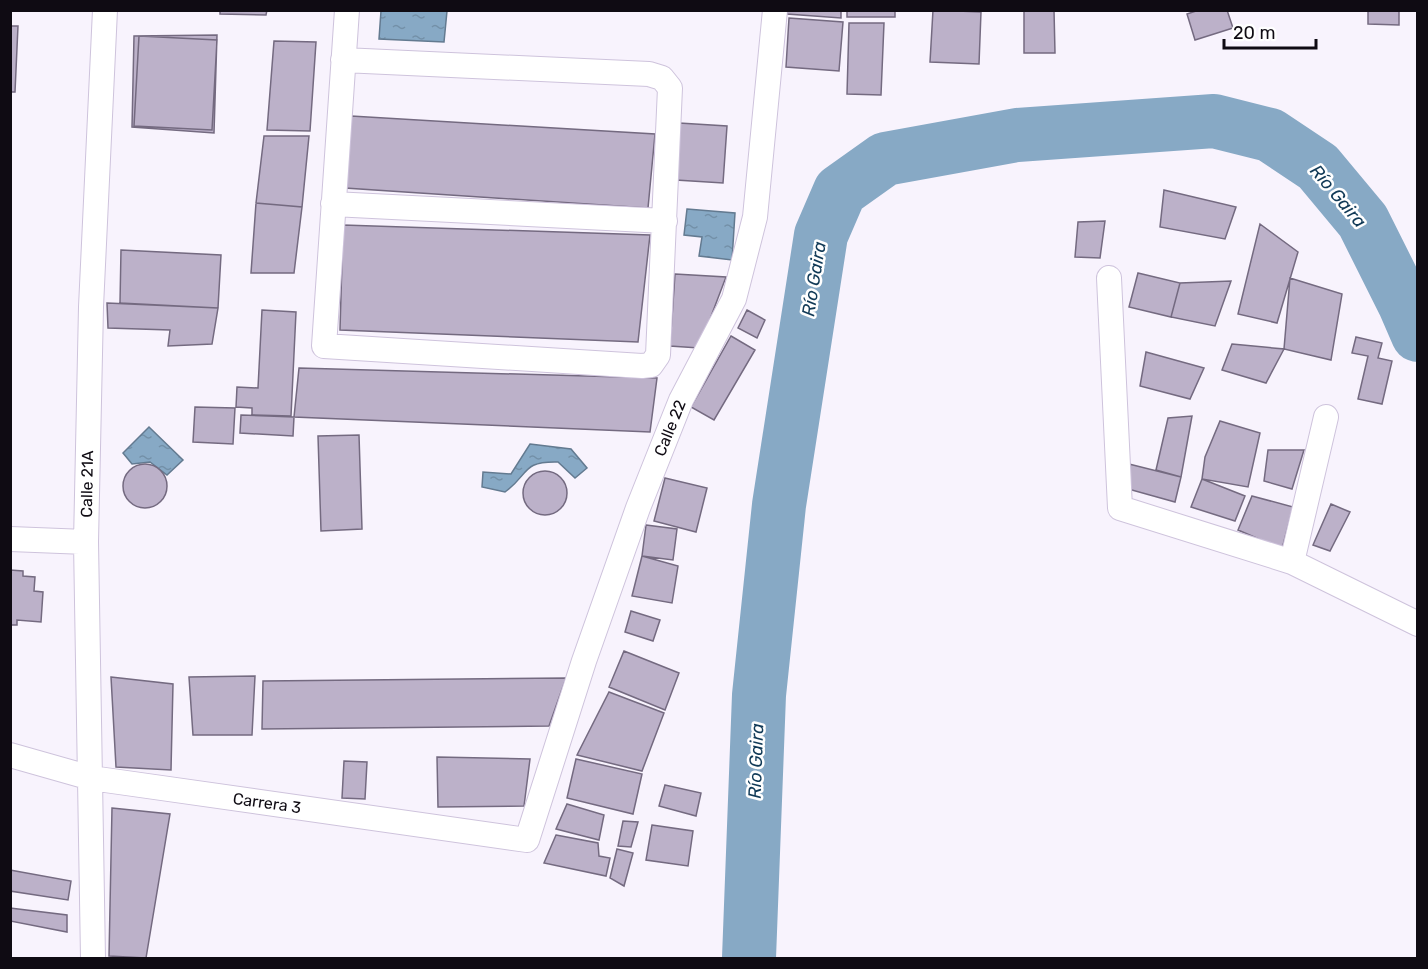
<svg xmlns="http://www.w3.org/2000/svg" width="1428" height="969" font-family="Rubik,sans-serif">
<defs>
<pattern id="water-ripples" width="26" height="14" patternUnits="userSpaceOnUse" patternTransform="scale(1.5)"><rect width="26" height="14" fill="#87a9c5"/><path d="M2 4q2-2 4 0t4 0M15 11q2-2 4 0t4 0" fill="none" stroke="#7390a8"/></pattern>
</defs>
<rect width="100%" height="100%" fill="#f8f3fd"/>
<!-- water -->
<path fill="url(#water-ripples)" stroke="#637a90" stroke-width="1.5" d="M381,11H447L444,42L379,39Z
M687,209L735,213L732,260L699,256L702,237L684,235Z
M149,427L183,460L167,475L150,462L132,464L123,453Z
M530,444L571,449L587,468L575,478L558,462C521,461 530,474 505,492L482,487L483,472L511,474Z"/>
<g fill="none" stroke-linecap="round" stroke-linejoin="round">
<!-- river -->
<path stroke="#87a9c5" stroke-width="54" d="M749,958L759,695L779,505L821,235L840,191L885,159L1017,135L1214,121L1270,135L1318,167L1363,221L1405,305L1418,335"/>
</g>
<!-- building -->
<path fill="#bcb1c9" stroke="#746a80" stroke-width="1.5" d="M220,10H267L266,15L220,14Z
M787,10H841V18L787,14Z
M847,10H895V17H847Z
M933,10L981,12L979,64L930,62Z
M1024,10H1054L1055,53H1024Z
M1199,10H1227L1233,28L1195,40L1187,14Z
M1368,10H1399V25L1368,24Z
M789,18L843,22L839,71L786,67Z
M849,23H884L881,95L847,94Z
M10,26H18L15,92H10Z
M217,35L214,133L132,127L134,36Z
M139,36L217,40L212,130L134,126Z
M274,41L316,42L310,131L267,130Z
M351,116L655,134L648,208L345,188Z
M679,123L727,126L723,183L676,180Z
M264,136H309L302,207L256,203Z
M1164,190L1236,207L1225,239L1160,227Z
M256,203L302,207L294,273H251Z
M1105,221L1100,258L1075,257L1078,222Z
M1260,224L1298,252L1277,323L1238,314Z
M343,225L650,235L638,342L340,330Z
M121,250L221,255L218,308L120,303Z
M1138,273L1180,283L1171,317L1129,307Z
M675,274L726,277L699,348L670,346Z
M1290,278L1342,294L1331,360L1284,349Z
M1231,281L1215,326L1171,317L1180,283Z
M107,303L218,308L212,344L168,346L170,330L108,328Z
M262,310L296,312L291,416L252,415V408L236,407L237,387L258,388Z
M747,310L765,320L757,338L738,328Z
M731,336L755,350L714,420L691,407Z
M1356,337L1382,343L1378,358L1392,361L1382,404L1358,399L1368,356L1352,353Z
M1232,344L1284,349L1266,383L1222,370Z
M1146,352L1204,368L1190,399L1140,386Z
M299,368L657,378L650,432L294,417Z
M195,407L235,408L233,444L193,442Z
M241,415L294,417L293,436L240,433Z
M1192,416L1181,477L1156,470L1168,418Z
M1220,421L1260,433L1248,487L1202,479L1205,457Z
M359,435L362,529L321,531L318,436Z
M1268,450H1304L1292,489L1264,481Z
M1125,463L1181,477L1175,502L1121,487Z
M123 486a22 22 0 1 1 44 0a22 22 0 1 1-44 0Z
M523 493a22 22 0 1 1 44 0a22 22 0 1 1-44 0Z
M665,478L707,488L696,532L654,521Z
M1202,479L1245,496L1235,521L1191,507Z
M1252,496L1293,507L1282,549L1238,530Z
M1331,504L1350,512L1330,551L1313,545Z
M646,525L677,529L673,560L642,556Z
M642,556L678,566L672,603L632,596Z
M10,570L23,571V576L35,577L34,591L43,592L41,622L17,620V625H10Z
M631,611L660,620L653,641L625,632Z
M624,651L679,673L665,710L609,687Z
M255,676L252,735H193L189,677Z
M111,677L173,684L171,770L116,767Z
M566,678L549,726L262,729L263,681Z
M609,692L664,713L642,771L577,755Z
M437,757L530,759L524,806L438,807Z
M576,759L642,774L633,814L567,798Z
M344,761L367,762L365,799L342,798Z
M665,785L701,793L696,816L659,806Z
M567,804L604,815L599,840L556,829Z
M112,808L170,814L146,958L109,956Z
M623,821L638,822L631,847L618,846Z
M652,825L693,831L688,866L646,860Z
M556,835L598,843L599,856L610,858L606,876L544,863Z
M617,849L633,853L624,886L610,878Z
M10,870L71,881L68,900L10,891Z
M10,908L67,915V932L10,921Z"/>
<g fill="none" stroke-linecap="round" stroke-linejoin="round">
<!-- minor casing -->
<g stroke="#cec3dc" stroke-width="26">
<path id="minor" d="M343,60L649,74L662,78L670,88L658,355L651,365L642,366L324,346L347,10
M333,204L665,221
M1109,278L1120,508L1292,562L1418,624
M10,539L86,542
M1292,562L1326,417
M10,755L91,778L527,840L584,661L638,508L681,400L734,299L755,217L775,10
M93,958L86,542L91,307L105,10"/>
</g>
<!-- minor -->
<use href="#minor" stroke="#fff" stroke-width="24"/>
</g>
<g text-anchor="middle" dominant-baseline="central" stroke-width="5" stroke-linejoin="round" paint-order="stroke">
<!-- street labels -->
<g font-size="16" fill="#0f0b13" stroke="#fff">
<text transform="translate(670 428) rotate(-68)">Calle 22</text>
<text transform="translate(87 484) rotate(-89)">Calle 21A</text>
<text transform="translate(267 803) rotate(8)">Carrera 3</text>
</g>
<!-- water labels -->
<g font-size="18" font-style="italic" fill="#113a57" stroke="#fff">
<text transform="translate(1338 196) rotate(50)">Río Gaira</text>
<text transform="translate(814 279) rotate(-81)">Río Gaira</text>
<text transform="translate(756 761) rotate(-88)">Río Gaira</text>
</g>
</g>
<!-- border -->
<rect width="1428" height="969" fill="none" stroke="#0f0b13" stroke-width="24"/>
<!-- scale -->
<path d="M1224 39v9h92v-9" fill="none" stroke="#0f0b13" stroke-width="3"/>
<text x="1233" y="39" font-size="18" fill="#0f0b13" stroke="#ffffff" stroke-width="4.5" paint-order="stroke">20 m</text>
</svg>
